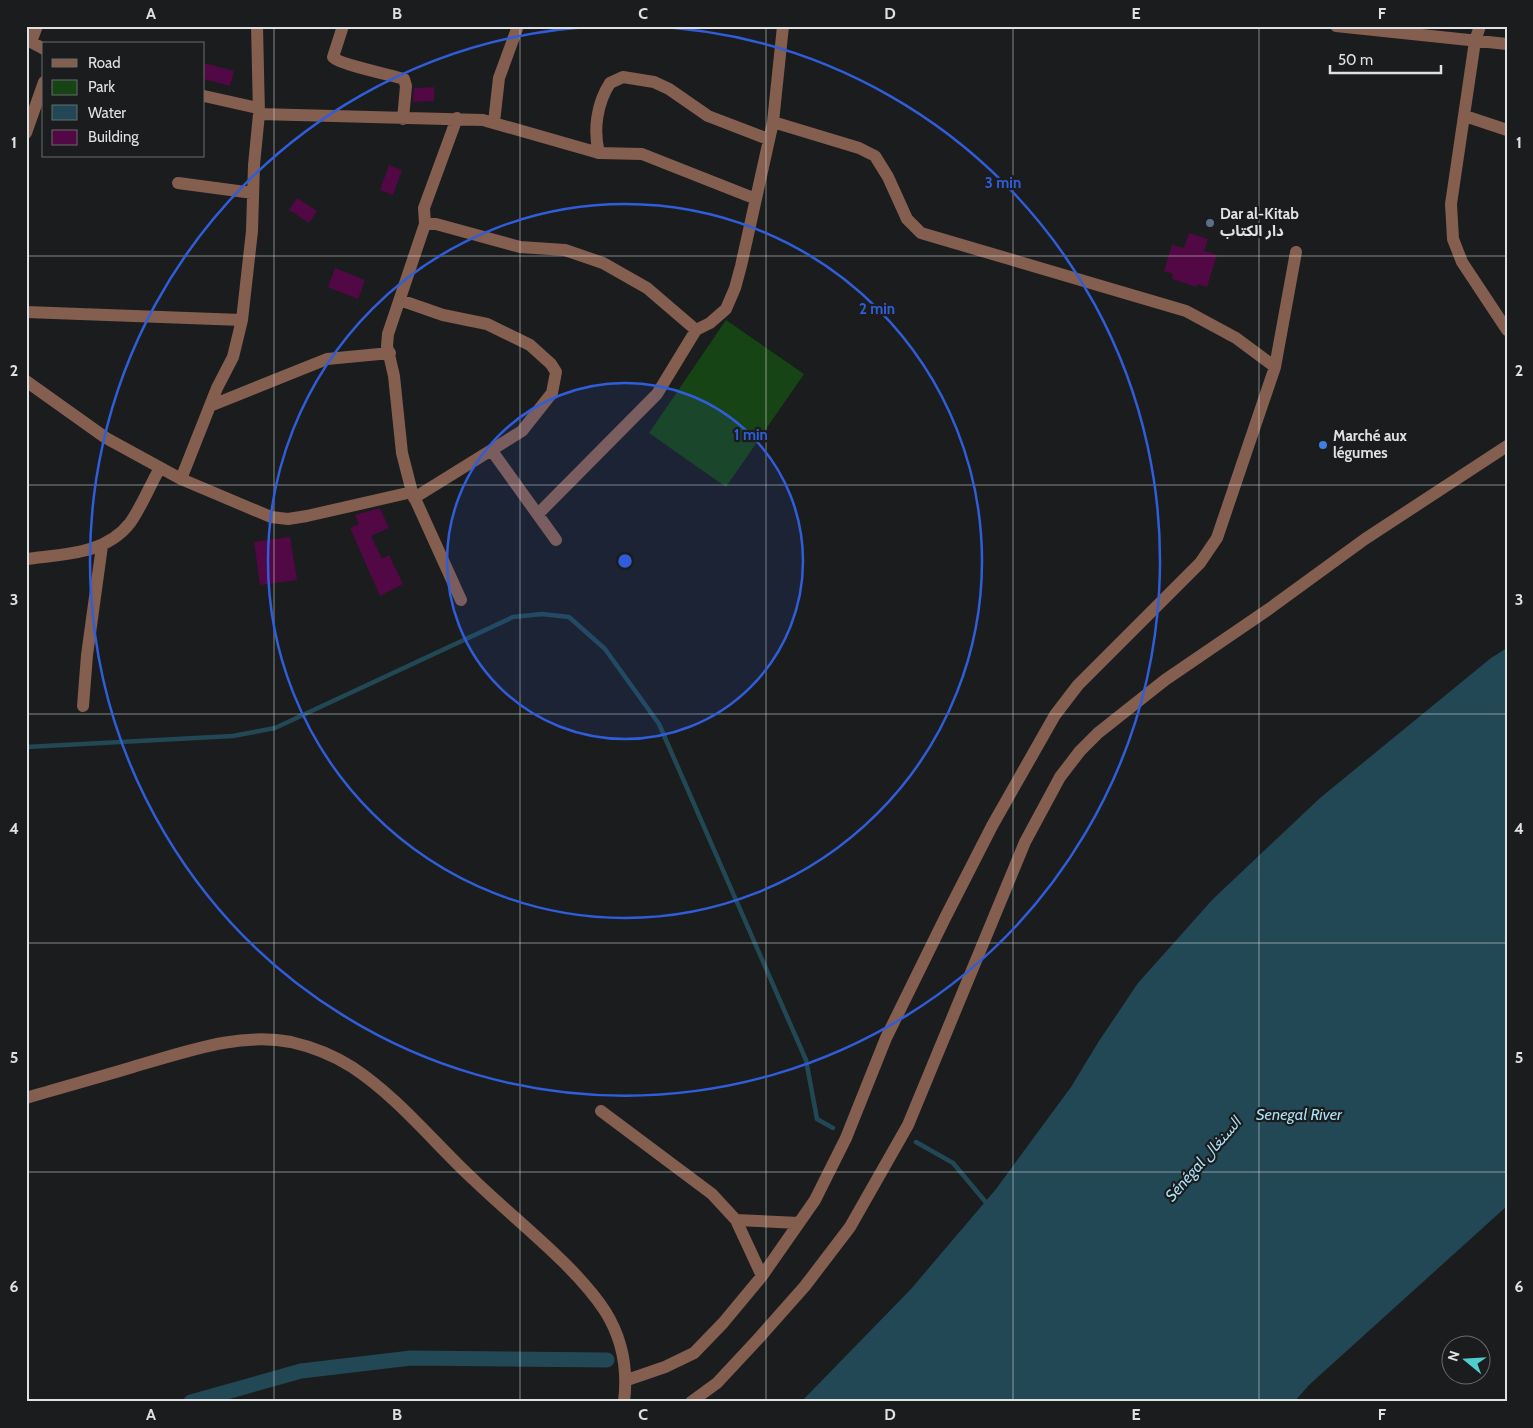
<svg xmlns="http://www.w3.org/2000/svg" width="1533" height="1428" font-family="Cabin,'Noto Sans Arabic',sans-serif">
<rect width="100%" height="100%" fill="#1a1c1e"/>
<!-- green -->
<path fill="#174414" d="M726,320L804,374L726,487L649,433Z"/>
<!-- water -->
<path fill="#224856" d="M1507,648V1206L1309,1385L1294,1402H801L911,1289L996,1189L1071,1087L1099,1041L1138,983L1213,899L1320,798L1491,658Z"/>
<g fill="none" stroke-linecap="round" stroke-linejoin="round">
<!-- stream -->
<path stroke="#224856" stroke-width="4.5" d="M26,747L233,736L275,728L513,617L542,614L569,617L605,649L659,724L806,1060L817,1119L833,1128
M916,1142L953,1163L989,1206"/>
<!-- canal -->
<path stroke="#224856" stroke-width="15" d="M191,1402L301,1371L411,1358L607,1360"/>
</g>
<!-- building -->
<path fill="#520844" d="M204,63L234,71L230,86L204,79Z
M434,87V101L413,102L414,88Z
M389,165L402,170L393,195L380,190Z
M297,198L317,211L309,223L289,210Z
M1189,233L1208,239L1204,251L1217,255L1207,287L1197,284V287L1172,279L1173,274L1164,271L1172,245L1184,248Z
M335,268L365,280L358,299L328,287Z
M380,508L389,528L371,536L382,559L389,555L403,584L380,596L350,528L359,524L355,515Z
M290,537L297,580L260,585L254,542Z"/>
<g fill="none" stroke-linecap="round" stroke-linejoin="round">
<!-- minor -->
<path stroke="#845e4f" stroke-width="12" d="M37,26L31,42L44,49
M343,26L333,57C338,64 391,75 404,79L406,86L403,119
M1336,26L1507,44
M1480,26L1475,41L1451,204L1453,239L1462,262L1507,330
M204,96L258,108
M259,114L483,120L599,153L642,154L756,199
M1465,116L1507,130
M457,118L424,208L425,224L388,334L387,346L394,376L402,453L412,492L461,600
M494,122L499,78L518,26
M773,122L859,148L875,156L888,177L907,219L921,233L1186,311L1236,338L1275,367
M26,133L44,82
M599,153C593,130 597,103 610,83L623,77L654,82L669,89L708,116L768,139
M178,183L253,193
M425,224H436L520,247L565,250L603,263L647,288L696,330
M400,300L443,315L487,324L530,345L551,364L556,372L552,393L522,431L414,498
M26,312L242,320
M26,381L106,438L181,479L271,517L288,519L307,516L412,492
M210,406L327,359L390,353
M492,451L556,540
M181,479L217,388L233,357L242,320L252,231L254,165L259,114L257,26
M538,514L657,394L696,330L710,323L726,309L735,288L741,266L773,122L783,26
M26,559C63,554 105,555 130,523C142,506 150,485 160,468
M83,706L87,655L102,546
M26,1098C63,1087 100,1077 136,1066C186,1052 239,1032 291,1042C313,1047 333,1055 352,1067C399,1098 434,1143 474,1180C514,1219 575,1265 605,1311C622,1338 628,1370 624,1402
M601,1111L712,1194L736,1220L762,1276
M736,1220L799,1223
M627,1380L665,1367L694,1353L723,1323L762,1276L815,1200L846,1138L886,1038L945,918L992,826L1055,715L1078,685L1200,563L1217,538L1275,367L1296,252
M691,1402L717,1383L758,1339L805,1286L850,1227L908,1125L1025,842L1060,777L1080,751L1098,733L1165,680L1269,609L1365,539L1507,446"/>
</g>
<!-- grid -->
<path fill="none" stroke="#e0e1e2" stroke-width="1" stroke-opacity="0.55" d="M274,26V1402M520,26V1402M766,26V1402M1013,26V1402M1259,26V1402M26,256H1507M26,485H1507M26,714H1507M26,943H1507M26,1172H1507"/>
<!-- distance rings -->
<circle cx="625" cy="561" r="178" fill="#305dd9" fill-opacity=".12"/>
<g fill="none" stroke="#305dd9" stroke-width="2.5">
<circle cx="625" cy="561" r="178"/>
<circle cx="625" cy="561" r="357"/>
<path d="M644 26A535 535 0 1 1 606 26"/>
</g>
<!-- markers -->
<circle fill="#5c6f8a" stroke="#1a1c1e" stroke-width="2" cx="1210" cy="223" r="5"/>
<circle fill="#3f7fe0" stroke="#1a1c1e" stroke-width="2" cx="1323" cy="445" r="5"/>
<g text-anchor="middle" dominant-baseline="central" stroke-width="4.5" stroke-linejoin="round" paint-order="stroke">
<!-- poi labels -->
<g font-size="15" font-weight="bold" fill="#e0e1e2" stroke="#1a1c1e" text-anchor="start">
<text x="1220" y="214">Dar al-Kitab<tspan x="1220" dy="17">دار الكتاب</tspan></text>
<text x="1333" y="436">Marché aux<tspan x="1333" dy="17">légumes</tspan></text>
</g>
<!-- water labels -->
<g font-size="16" font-style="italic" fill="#abdff5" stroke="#1a1c1e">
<text x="1299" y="1114">Senegal River</text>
<text transform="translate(1203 1159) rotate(-49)">Sénégal السنغال</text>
</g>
</g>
<circle cx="625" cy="561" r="8" fill="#305dd9" stroke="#1a1c1e" stroke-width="2.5"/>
<g font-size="15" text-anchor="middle" font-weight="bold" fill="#305dd9" stroke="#1a1c1e" stroke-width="4.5" stroke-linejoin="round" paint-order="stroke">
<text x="1003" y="188">3 min</text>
<text x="877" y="314">2 min</text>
<text x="751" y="440">1 min</text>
</g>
<!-- border -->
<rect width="1533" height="1428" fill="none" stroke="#1a1c1e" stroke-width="55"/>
<!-- legend -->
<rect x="42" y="42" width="162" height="115" fill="#1a1c1e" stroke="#696b6c"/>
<rect x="52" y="59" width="25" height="8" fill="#845e4f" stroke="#696b6c"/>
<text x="88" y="68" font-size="15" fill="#e0e1e2">Road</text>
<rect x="52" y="80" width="25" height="15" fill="#174414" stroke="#696b6c"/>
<text x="88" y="92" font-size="15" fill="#e0e1e2">Park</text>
<rect x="52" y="105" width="25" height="15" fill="#224856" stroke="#696b6c"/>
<text x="88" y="118" font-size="15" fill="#e0e1e2">Water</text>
<rect x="52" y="130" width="25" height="15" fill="#520844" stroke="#696b6c"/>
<text x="88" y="142" font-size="15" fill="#e0e1e2">Building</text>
<!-- north arrow -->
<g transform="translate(1466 1360) rotate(288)"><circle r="24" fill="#1a1c1e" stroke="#696b6c"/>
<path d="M0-4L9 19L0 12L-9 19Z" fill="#52cdce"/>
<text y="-8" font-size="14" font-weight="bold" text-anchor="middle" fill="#e0e1e2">N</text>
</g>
<!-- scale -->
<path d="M1330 65v8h111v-8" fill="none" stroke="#e0e1e2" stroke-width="2.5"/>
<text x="1338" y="65" font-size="15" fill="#e0e1e2" stroke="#1a1c1e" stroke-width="4" paint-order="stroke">50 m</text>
<rect x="28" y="28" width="1478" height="1372" fill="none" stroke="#e0e1e2" stroke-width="2"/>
<g font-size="16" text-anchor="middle" font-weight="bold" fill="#e0e1e2">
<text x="151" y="19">A</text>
<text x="397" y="19">B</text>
<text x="643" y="19">C</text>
<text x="890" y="19">D</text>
<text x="1136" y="19">E</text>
<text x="1382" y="19">F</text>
<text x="14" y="148">1</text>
<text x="1519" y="148">1</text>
<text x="14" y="376">2</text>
<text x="1519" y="376">2</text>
<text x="14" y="605">3</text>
<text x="1519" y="605">3</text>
<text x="14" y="834">4</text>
<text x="1519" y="834">4</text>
<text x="14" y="1063">5</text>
<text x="1519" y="1063">5</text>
<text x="14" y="1292">6</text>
<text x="1519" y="1292">6</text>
<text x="151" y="1420">A</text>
<text x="397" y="1420">B</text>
<text x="643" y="1420">C</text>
<text x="890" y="1420">D</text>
<text x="1136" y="1420">E</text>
<text x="1382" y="1420">F</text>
</g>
</svg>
